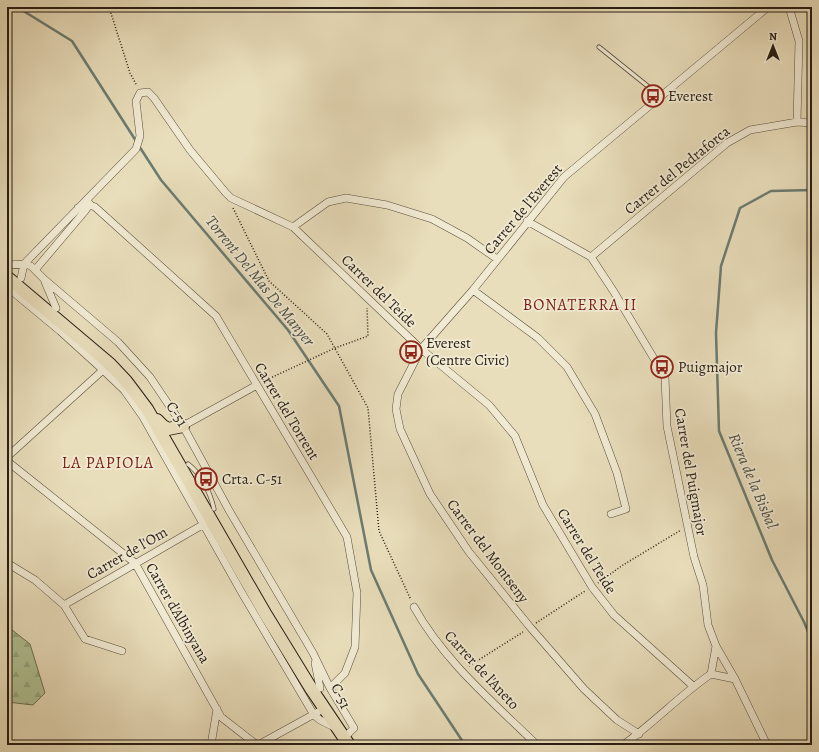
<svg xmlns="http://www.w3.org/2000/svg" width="819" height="752" font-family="Alegreya,serif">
<defs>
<pattern id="forest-firs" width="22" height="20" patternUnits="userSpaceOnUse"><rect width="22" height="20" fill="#b0c294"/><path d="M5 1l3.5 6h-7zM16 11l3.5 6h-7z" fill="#97a67f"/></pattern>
</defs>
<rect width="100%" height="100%" fill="#e9debb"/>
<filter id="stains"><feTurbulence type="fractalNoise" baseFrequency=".005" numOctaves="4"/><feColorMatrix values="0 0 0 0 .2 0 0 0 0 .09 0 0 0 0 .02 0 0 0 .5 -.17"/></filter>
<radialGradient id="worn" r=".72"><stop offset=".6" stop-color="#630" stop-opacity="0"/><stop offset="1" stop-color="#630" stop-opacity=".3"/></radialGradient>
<!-- forest -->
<path fill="url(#forest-firs)" stroke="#6c7054" d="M7,626L30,644L45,693L33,705L7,702Z"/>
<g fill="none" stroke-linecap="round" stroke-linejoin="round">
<!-- stream -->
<path stroke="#6a7c72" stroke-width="2.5" d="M17,7L72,41L136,141
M139,146L161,180L288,330L339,406L371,570L418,674L465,745
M812,190L771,191L740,208L721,266L716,333L719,431L772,560L804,622L812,641"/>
<!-- lane casing -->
<g stroke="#584d3d" stroke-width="5">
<path id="lane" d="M599,47L660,96
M188,464C202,475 210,492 214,509"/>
</g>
<!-- street casing -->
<g stroke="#584d3d" stroke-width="8">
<path id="street" d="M789,7L799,41L797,122
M78,208L90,205L95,207L216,316L347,537L357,593L355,647L345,673L330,688
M527,221L591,257L614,292L665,377L667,426L694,557L703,585L708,625L716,646L735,679L767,745
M293,227L328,202L346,198L387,205L432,219L467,238L497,259
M591,257L727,143L750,130L797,122L812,123
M24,264L136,149L140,136L136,101L140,93L148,92L154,98L190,150L226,193L231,198L293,227L421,349L489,405L515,436L543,505L592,587L614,615L693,686
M7,265L24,264L31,266L45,280L118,342L150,377L183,426L230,512L313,653L330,688L354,728L345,737
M35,270L85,211L90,204
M21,278L24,264
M45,282L56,308
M7,287L60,331L103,370L124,390L143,417L242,593L314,715L320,720L336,728
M473,290L538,338L567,367L595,414L617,473L626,509L611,514
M183,426L257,385
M7,457L103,370
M7,461L135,563L221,717L257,745
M7,563L35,580L64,605L85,639L122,651
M64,605L204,524
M414,607C444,661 493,702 537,745
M315,663L320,688
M711,674L735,679
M639,734L617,720L584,689L530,627L469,552L430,494L400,429L396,409L398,394L421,349L473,290L564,177L768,7
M211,745L217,709
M258,745L318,712
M623,745C654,723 680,695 711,674L716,646"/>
</g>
<!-- primary casing -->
<g stroke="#271d13" stroke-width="14">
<path id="primary" d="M7,277L110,364L126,381L147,409L266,615L312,690L349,745
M157,420L163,426L168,429L183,426"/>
</g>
<!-- path -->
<path stroke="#271d13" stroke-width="1.5" stroke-dasharray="1 2" stroke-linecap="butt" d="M109,7L130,73L137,86
M233,208L269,281L327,334L368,408L379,531L411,600
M264,381L335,348L368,336L367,308
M598,583L623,565L681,530
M536,623L585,591
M469,666L523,632"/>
<!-- lane -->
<use href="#lane" stroke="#f1ead3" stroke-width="3.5"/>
<!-- street -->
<use href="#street" stroke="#f1ead3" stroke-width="7"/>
<!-- primary -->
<use href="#primary" stroke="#e9debb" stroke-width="12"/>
</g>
<!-- icons -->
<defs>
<g id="bus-ring" transform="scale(1.15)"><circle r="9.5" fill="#f1ead3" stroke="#8f2418" stroke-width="1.5"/><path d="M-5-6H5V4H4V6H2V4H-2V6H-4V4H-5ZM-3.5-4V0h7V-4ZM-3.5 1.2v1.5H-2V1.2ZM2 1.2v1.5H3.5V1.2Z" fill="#8f2418"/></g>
</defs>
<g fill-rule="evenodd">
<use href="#bus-ring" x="653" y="96"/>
<use href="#bus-ring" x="411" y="352"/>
<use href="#bus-ring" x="662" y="367"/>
<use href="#bus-ring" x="206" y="479"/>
</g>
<g text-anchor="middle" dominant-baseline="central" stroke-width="3.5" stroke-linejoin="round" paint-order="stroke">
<!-- poi labels -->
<g font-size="15" fill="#271d13" stroke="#f1ead3" text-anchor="start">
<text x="668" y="96">Everest</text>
<text x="426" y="343">Everest<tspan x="426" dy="17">(Centre Civic)</tspan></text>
<text x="678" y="367">Puigmajor</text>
<text x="222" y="479">Crta. C-51</text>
</g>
<!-- street labels -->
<g font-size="15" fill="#271d13" stroke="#f1ead3">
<text transform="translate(677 170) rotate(-39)">Carrer del Pedraforca</text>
<text transform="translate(523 209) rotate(-50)">Carrer de l'Everest</text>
<text transform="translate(379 291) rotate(44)">Carrer del Teide</text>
<text transform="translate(287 411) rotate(59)">Carrer del Torrent</text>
<text transform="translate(177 414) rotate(58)">C-51</text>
<text transform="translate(691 472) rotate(80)">Carrer del Puigmajor</text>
<text transform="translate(488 551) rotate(53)">Carrer del Montseny</text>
<text transform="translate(587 551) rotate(58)">Carrer del Teide</text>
<text transform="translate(127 553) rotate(-30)">Carrer de l'Om</text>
<text transform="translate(178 613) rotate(60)">Carrer d'Albinyana</text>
<text transform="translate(482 670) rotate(47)">Carrer de l'Aneto</text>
<text transform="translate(341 696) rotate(65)">C-51</text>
</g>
<!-- water labels -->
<g font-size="16" font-style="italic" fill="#494d42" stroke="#f1ead3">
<text transform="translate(260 281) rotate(51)">Torrent Del Mas De Manyer</text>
<text transform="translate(753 481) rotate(67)">Riera de la Bisbal</text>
</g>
<!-- neighbourhood labels -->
<g font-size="16" letter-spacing="1" fill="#7a1f14" stroke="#f1ead3">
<text x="580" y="305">BONATERRA II</text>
<text x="108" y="463">LA PAPIOLA</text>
</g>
</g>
<!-- margin -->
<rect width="819" height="752" fill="none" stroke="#e9debb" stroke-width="24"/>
<rect x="8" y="8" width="803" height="736" fill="none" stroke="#271d13" stroke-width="2"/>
<rect x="12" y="12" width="795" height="728" fill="none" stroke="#271d13"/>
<!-- north arrow -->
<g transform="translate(773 46)" stroke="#f1ead3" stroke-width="3" paint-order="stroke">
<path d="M0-3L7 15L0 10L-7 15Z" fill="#271d13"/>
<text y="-6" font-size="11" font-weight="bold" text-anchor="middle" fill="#271d13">N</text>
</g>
<rect width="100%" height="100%" filter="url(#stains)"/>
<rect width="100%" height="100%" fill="url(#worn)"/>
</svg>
